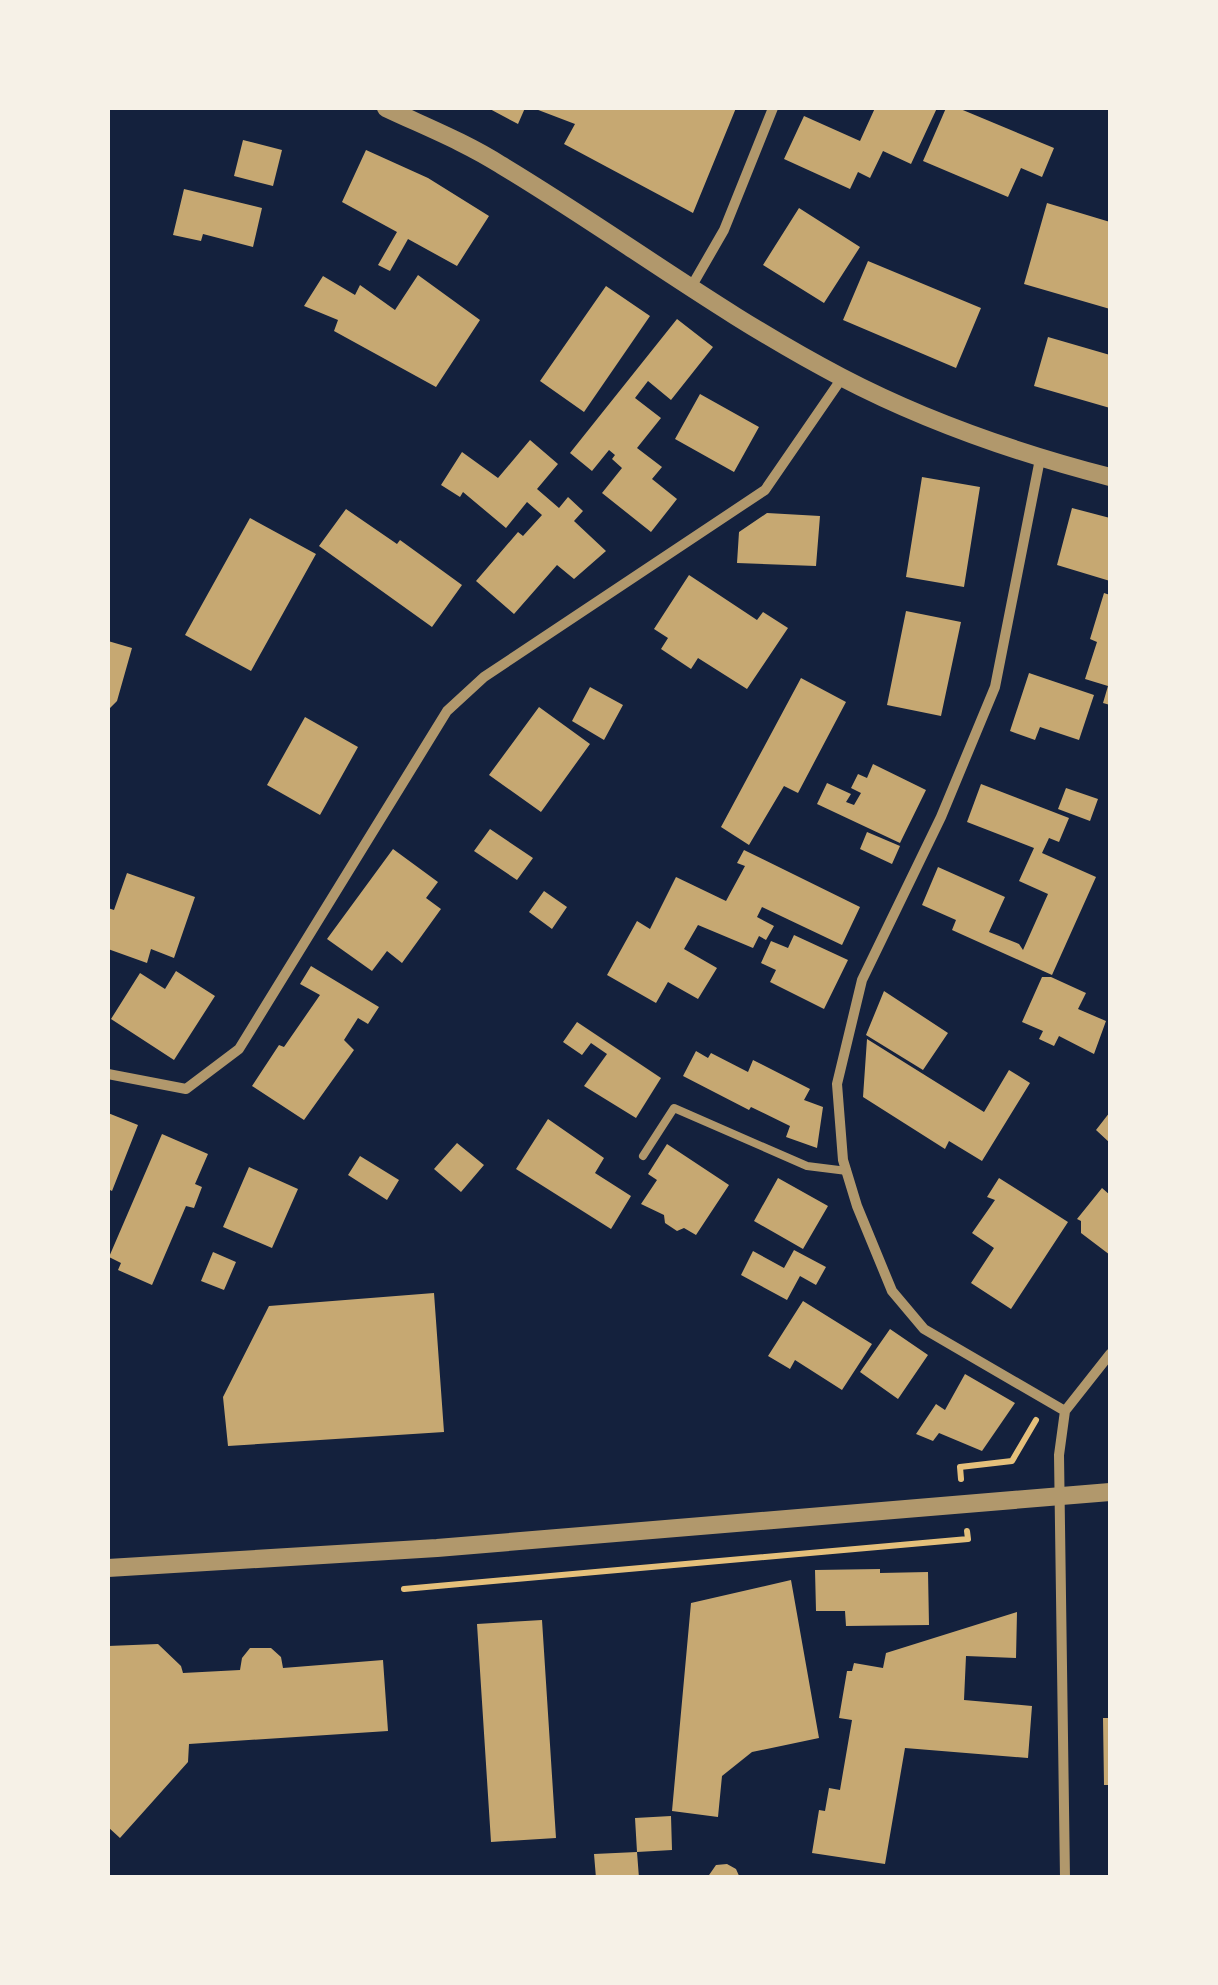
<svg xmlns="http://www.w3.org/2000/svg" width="1218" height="1985" font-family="'Fira Sans Condensed',sans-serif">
<rect width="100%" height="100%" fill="#14213d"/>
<!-- building -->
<path fill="#c6a872" d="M488,108H525L518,124Z
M533,108H736L693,213L564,144L575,124Z
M875,108H937L911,164L883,151L870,178L858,172L850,189L784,159L804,116L860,141Z
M946,108H958L1054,148L1042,177L1021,168L1008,197L923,161Z
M243,140L282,150L273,186L234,176Z
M366,150L428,178L489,216L457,266L408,239L390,271L378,265L397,232L342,202Z
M184,189L262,208L253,247L203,234L201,241L173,235Z
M1047,203L1110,222V309L1024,284Z
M799,208L860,247L824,303L763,265Z
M868,261L981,308L956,368L843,320Z
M418,275L480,320L436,387L334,331L338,320L304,306L323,276L355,295L360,285L395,310Z
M606,286L650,316L584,412L540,381Z
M677,319L713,347L671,400L648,381L635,398L661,418L637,448L662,467L652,479L677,499L651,532L602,493L622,468L612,459L615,455L609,450L592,471L570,453Z
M1048,337L1110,355V408L1034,386Z
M700,394L759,427L734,472L675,439Z
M530,440L558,464L537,489L559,508L568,497L583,511L574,521L606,551L574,579L557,565L514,614L476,581L518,532L523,536L542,515L527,502L506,528L463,492L460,497L441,485L462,452L498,478Z
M922,477L980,487L964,587L906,577Z
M1072,508L1110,518V581L1057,565Z
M346,509L397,544L400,540L462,585L432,627L319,546Z
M767,513L820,516L816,566L737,563L739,532Z
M250,518L316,554L251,671L185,635Z
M689,575L757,620L763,612L788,628L747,689L698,658L691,669L661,649L668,638L654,629Z
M1104,593L1110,595V705L1103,703L1108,686L1085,679L1097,642L1090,639Z
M906,611L961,622L941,716L887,705Z
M108,641L132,648L117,701L108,710Z
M1029,673L1094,695L1079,740L1040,727L1035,740L1010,731Z
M801,678L846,702L798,793L784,786L749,845L721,827Z
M590,687L623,705L604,740L572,721Z
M539,707L590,744L541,812L489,775Z
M305,717L358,747L320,815L267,785Z
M873,764L926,790L900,843L817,804L827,783L851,794L846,802L854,805L861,793L851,788L858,774L867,778Z
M981,784L1069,818L1059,842L1049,838L1042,853L1096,877L1052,975L952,930L956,920L922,905L938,867L1005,897L989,932L1019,944L1023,950L1048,894L1019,881L1034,848L967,822Z
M1066,788L1098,799L1090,821L1058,809Z
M490,829L533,858L517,880L474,851Z
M867,832L900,846L892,864L860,849Z
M393,849L438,882L426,898L441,909L402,963L387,951L372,971L327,939Z
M744,850L860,907L842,945L762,907L757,917L774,926L766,940L759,936L753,948L698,925L684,949L717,968L698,999L668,982L656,1003L607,975L637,921L650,929L676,877L726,901L745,866L737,863Z
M127,873L195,897L174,958L151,949L147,963L108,949V908L114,910Z
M544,891L567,907L552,929L529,912Z
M794,935L848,960L824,1009L770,982L776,970L761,963L771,941L788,948Z
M311,966L379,1007L368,1024L358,1018L344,1040L354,1050L304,1120L252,1086L279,1045L284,1047L320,995L300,984Z
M176,971L215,996L174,1060L111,1019L140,973L165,989Z
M1042,977H1051L1086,993L1078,1009L1106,1021L1094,1054L1059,1036L1054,1046L1039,1039L1043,1031L1022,1022Z
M884,991L948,1033L923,1070L866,1035Z
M577,1022L661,1078L636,1118L584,1086L607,1054L591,1043L582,1055L563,1042Z
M867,1039L984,1112L1009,1070L1030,1083L982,1161L949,1141L945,1149L863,1097Z
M696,1051L708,1058L711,1053L748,1072L753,1060L810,1089L804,1100L823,1107L817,1148L786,1137L790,1126L751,1107L749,1110L683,1076Z
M1110,1112V1143L1096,1130Z
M108,1113L138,1125L112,1191L108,1189Z
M548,1119L604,1158L595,1173L631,1196L611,1229L516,1169Z
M162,1134L208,1154L195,1184L202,1187L194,1208L186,1206L152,1285L118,1270L121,1263L109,1257Z
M457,1143L484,1165L461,1192L434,1169Z
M667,1144L729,1185L696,1235L684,1228L677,1231L665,1223L664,1215L641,1204L657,1180L648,1174Z
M360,1156L399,1180L387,1200L348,1175Z
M249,1167L298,1189L272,1248L223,1227Z
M778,1178L828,1206L803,1249L754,1221Z
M999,1178L1068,1222L1011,1309L971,1283L994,1248L972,1233L995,1200L987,1197Z
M1102,1188L1110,1195V1255L1081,1233V1221L1077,1219Z
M794,1250L826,1267L816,1285L800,1276L787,1300L741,1275L753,1251L784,1268Z
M213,1252L236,1262L224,1290L201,1281Z
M434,1293L444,1432L228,1446L223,1397L269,1306Z
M803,1301L872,1344L842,1390L795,1360L790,1369L768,1356Z
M890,1329L928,1355L898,1399L860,1372Z
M965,1374L1015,1403L982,1451L939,1433L933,1441L916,1434L936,1404L945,1410Z
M880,1569V1573L928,1572L929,1625L846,1626L845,1611H816L815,1570Z
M791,1580L819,1738L752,1752L722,1776L718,1817L672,1811L691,1603Z
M1017,1612L1016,1658L966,1656L964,1700L1032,1706L1028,1758L905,1748L885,1864L812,1853L819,1810L825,1811L829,1788L840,1790L852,1720L839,1718L847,1671H852L854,1663L883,1668L886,1653Z
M542,1620L556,1838L491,1842L477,1624Z
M158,1644L181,1666L183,1673L240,1670L242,1658L250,1648H271L281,1657L283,1668L383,1660L388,1731L189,1744L188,1762L120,1838L108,1827V1646Z
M1103,1718H1110V1785H1104Z
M671,1816L672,1850L637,1852L635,1818Z
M637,1852L639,1878H596L594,1854Z
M727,1864L736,1869L740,1878H707L716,1865Z"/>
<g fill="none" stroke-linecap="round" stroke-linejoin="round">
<!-- path -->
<path stroke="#e5c07b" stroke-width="6" d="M961,1479L960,1467L1012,1461L1036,1420
M404,1589L968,1539L967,1531"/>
<!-- service -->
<path stroke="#b1986c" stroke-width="8" d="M643,1156L674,1108L807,1166L847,1171"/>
<!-- minor -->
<path stroke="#b1986c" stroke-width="10" d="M690,289L724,230L773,108
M1040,459L995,687L941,817L862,980L837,1084L843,1160L857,1206L892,1291L924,1329L1065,1411
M108,1074L186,1089L239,1049L447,711L484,677L765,490L842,378
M1065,1878L1059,1455L1065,1411L1110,1354"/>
<!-- tertiary -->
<path stroke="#b1986c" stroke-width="18" d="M386,108C424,126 465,142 501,165C616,234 722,315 841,377C927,422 1017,453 1110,477
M108,1568L437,1548L1110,1492"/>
</g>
<!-- border -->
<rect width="1218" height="1985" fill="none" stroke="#f6f1e7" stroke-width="220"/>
</svg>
